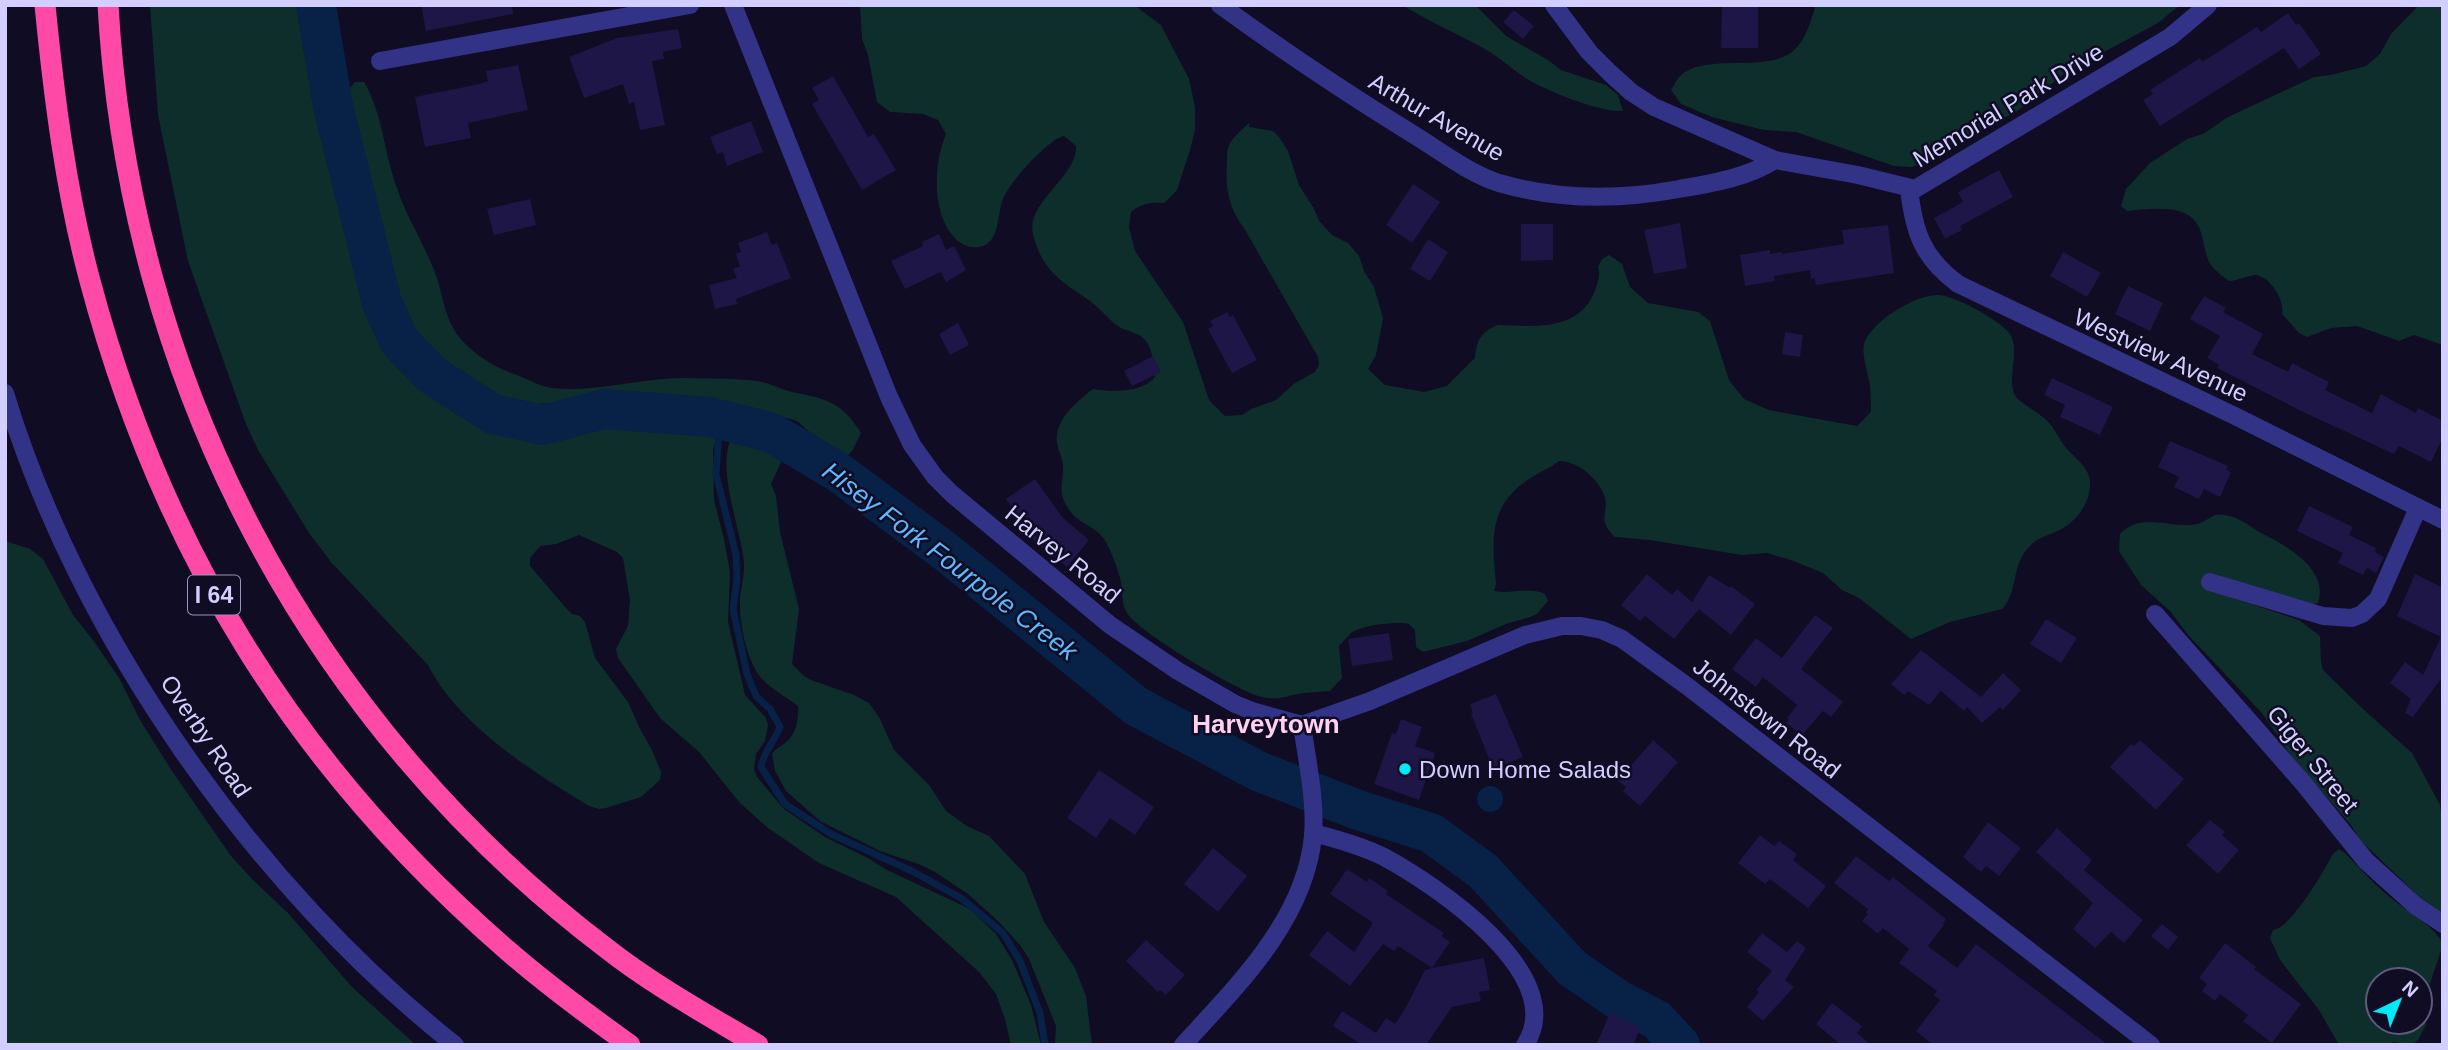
<svg xmlns="http://www.w3.org/2000/svg" width="2448" height="1050" font-family="Arial,sans-serif">
<rect width="100%" height="100%" fill="#0f0c23"/>
<!-- green -->
<path fill="#0e2e2b" fill-rule="evenodd" d="M150,5H309C310,22 311,66 322,78L325,110L352,198L372,303L399,353L408,367L427,384L461,401L487,419L511,429L534,432L576,430L609,421L637,419L660,413L698,424L717,435L713,450L714,500L724,539L730,572L728,622L745,695L766,718L768,725L765,741L756,754L754,769L757,777L784,809L825,837L866,857L887,870L970,909L996,934L1012,960L1031,1005L1041,1045H1011L1005,1019L996,994L979,972L896,897L819,863L768,828L739,802L699,752L660,718L618,658L616,649L628,626L630,600L623,558L617,552L579,535L556,544L540,546L530,558V566L566,608L572,614L580,616L585,622L595,658L628,702L640,729L652,750L661,772L660,780L641,797L606,808L599,809L589,806C533,772 459,726 428,665L331,562L309,533L258,450L246,424L188,261L158,115Z
M860,5H1134L1161,25L1189,79L1195,107V130L1190,150L1177,190L1164,203C1150,202 1142,203 1131,212L1129,227L1135,251L1183,322L1209,400L1225,416L1242,415L1251,409L1276,400L1295,383L1315,372L1319,365L1318,357L1244,228C1228,208 1225,186 1227,160C1227,154 1227,149 1230,143C1234,136 1243,129 1249,123V127L1273,131L1279,137L1288,151L1299,185L1313,207L1320,222L1332,235L1348,243L1359,256L1364,271L1374,287L1383,318L1376,355L1368,369L1385,385L1424,392L1447,386L1475,358C1476,342 1481,331 1498,325C1533,326 1577,332 1594,293C1597,285 1601,275 1598,267L1602,259L1609,255L1622,264L1630,287L1648,303L1698,312L1710,321L1729,380L1744,399L1769,410L1857,426L1871,412C1871,401 1871,387 1868,376C1866,366 1862,354 1864,344C1871,322 1913,296 1936,295C1953,294 2000,320 2010,334C2021,351 2005,382 2016,397C2020,403 2042,414 2049,423C2056,430 2060,441 2067,449C2076,459 2090,468 2090,483C2091,504 2074,525 2055,532C2047,536 2039,537 2032,544C2010,563 2019,592 2002,609L1950,622L1911,639L1859,598L1842,590L1823,573L1791,560L1767,553L1742,555L1650,540L1615,537C1596,519 1609,514 1605,497C1599,479 1578,461 1559,461C1549,469 1537,473 1526,481C1488,508 1492,542 1496,584L1494,591C1511,595 1528,586 1545,594L1548,601L1537,614L1530,617L1506,624L1467,641L1423,652L1416,647L1415,630L1409,624C1396,621 1363,625 1351,633C1347,637 1343,642 1339,646L1342,678L1330,691C1322,692 1313,692 1304,693C1289,695 1278,701 1262,697C1239,692 1138,632 1127,613C1121,603 1123,593 1121,582C1118,570 1112,553 1106,542C1098,527 1079,524 1070,511C1056,492 1064,484 1063,466C1062,455 1055,445 1057,434C1060,415 1079,400 1093,389C1112,392 1142,393 1155,377C1154,365 1153,346 1142,337C1136,332 1125,331 1118,326C1108,319 1100,308 1090,301C1061,281 1042,271 1033,234C1025,203 1078,176 1076,146L1064,136C1050,138 1010,181 1003,199C997,213 1000,240 983,246C974,249 965,247 958,241C931,217 933,165 946,134L938,120L923,114L890,112L877,102L868,55L862,39Z
M1402,5H1475L1506,36L1548,60L1561,70L1606,85L1618,95L1623,111C1599,112 1549,92 1527,79C1512,69 1499,57 1483,48C1456,33 1428,21 1402,5Z
M1814,5H2180L2158,23L2065,73L2016,112L1939,151L1926,161L1912,167L1894,166L1796,132L1764,130L1712,117L1681,104L1671,90C1674,85 1677,79 1680,76C1705,52 1764,73 1792,52C1805,42 1810,23 1815,8Z
M2419,5H2443V345L2414,335L2399,341L2357,326L2331,328L2307,337L2299,333L2282,314C2285,301 2271,277 2256,275C2247,275 2238,281 2229,281C2222,276 2213,269 2209,262C2203,249 2204,232 2195,221C2182,204 2145,209 2127,211L2121,206L2126,189L2150,163L2187,139L2203,134L2228,117L2314,77L2331,75L2366,66L2380,54L2391,34Z
M355,82H364C383,114 384,153 397,188C406,216 423,242 434,270C443,292 444,319 460,338C474,355 497,369 517,375C528,379 539,386 551,388C597,393 642,377 688,378C710,379 735,378 757,381C769,383 780,389 792,392C827,399 842,402 861,433L852,451L846,457L826,447L797,421L747,406L614,395L582,403L515,404L491,398L467,378L430,358L402,328L395,313L387,282L384,255L356,148L348,96L350,88Z
M735,433C756,433 775,439 783,458L771,484L776,496L780,532L799,609L792,664L804,676L811,680L854,695L869,703L879,717L894,750L929,785L946,811L967,826L989,836L1025,874L1044,922L1075,968L1086,996L1092,1045H1055L1056,1026L1029,959L1020,945L998,921L968,894L935,872L921,865L880,851L820,821L786,791L775,771L772,754C776,748 780,747 785,743C796,735 799,719 798,706C780,692 762,686 752,663C745,647 740,624 740,606C739,591 745,578 744,563C742,531 712,460 735,433Z
M2215,515C2237,513 2247,526 2265,535C2289,547 2329,571 2318,603L2310,605L2230,597L2299,620L2320,636L2321,662L2323,670L2363,709L2412,753L2440,805L2443,824V915L2428,905L2360,840L2351,825L2291,756L2262,713L2189,636L2170,611L2141,585L2119,551L2120,534C2140,513 2164,526 2189,525C2199,525 2206,520 2215,515Z
M5,541L30,549L43,559L73,615L93,640L119,678L140,720L172,771L231,856L252,879L288,913L352,987L416,1045H5Z
M2339,849L2346,854C2359,867 2371,881 2385,893C2401,908 2435,925 2443,944L2426,996V1025L2418,1040L2412,1045L2394,1042L2387,1045H2339L2319,1010L2280,960L2270,938L2273,930C2292,927 2323,872 2333,854ZM2378,980H2420V1022H2378Z"/>
<!-- water -->
<path fill="#072147" d="M1477 799a13 13 0 1 1 26 0a13 13 0 1 1-26 0Z"/>
<g fill="none" stroke-linecap="round" stroke-linejoin="round">
<!-- stream -->
<path stroke="#072147" stroke-width="7" d="M720,420L716,474L736,555L737,580L733,609L747,674L756,696L770,709L780,727C774,742 764,751 761,767L785,804L831,834L912,871L961,898L1003,933L1020,961L1040,1013L1045,1045"/>
<!-- river -->
<path stroke="#072147" stroke-width="40" d="M316,5L333,106L382,303L400,342L432,375L493,414L543,425L604,409L710,417L772,433L838,472L946,552L1136,706L1258,771L1358,810L1431,833L1483,871L1572,968L1617,999L1657,1020L1680,1045"/>
</g>
<!-- building -->
<path fill="#1e1646" d="M421,5H512L513,14L426,31Z
M1722,6L1758,7V48H1721Z
M1514,10L1534,26L1523,39L1503,22Z
M2288,13L2296,25L2299,23L2321,54L2299,69L2284,48L2160,126L2143,100L2153,94L2150,90L2200,58L2202,62L2257,27L2261,32Z
M678,29L682,48L663,52L664,59L652,61L665,125L640,130L634,102L629,104L623,84L584,98L569,57L617,38Z
M518,65L528,110L468,123L471,138L425,147L415,97L480,84L488,81L486,71Z
M833,76L868,137L874,134L896,170L862,190L812,104L819,100L812,88Z
M751,121L763,152L727,166L723,152L717,154L710,137Z
M1999,170L2013,197L1960,226L1962,230L1945,239L1934,218L1963,202L1958,192Z
M1413,184L1440,202L1412,243L1386,225Z
M530,199L536,225L494,235L487,209Z
M1680,223L1687,268L1654,274L1644,230Z
M1521,224H1553V260L1521,261Z
M1888,225L1894,273L1816,285L1814,278L1811,279L1810,270L1774,276L1775,281L1745,286L1740,255L1770,250V254L1782,252V254L1844,244L1842,230Z
M767,232L772,245L777,243L791,278L736,299L737,304L715,309L709,285L737,278L733,269L740,266L736,254L741,252L738,243Z
M939,234L946,250L954,246L966,270L946,282L941,272L905,289L891,261L923,246L922,242Z
M1428,239L1448,252L1430,281L1410,269Z
M2063,252L2101,273L2087,297L2050,276Z
M2128,286L2163,303L2150,331L2115,314Z
M2204,296L2226,308L2223,312L2263,334L2252,354L2288,372L2292,363L2329,382L2325,390L2372,413L2381,394L2416,413L2418,408L2443,421V437L2431,462L2399,446L2394,454L2299,410L2217,368L2219,365L2207,358L2220,336L2190,319Z
M1227,312L1230,317L1233,315L1257,360L1232,373L1208,329L1213,326L1210,321Z
M958,323L969,345L950,355L939,334Z
M1785,332L1803,335L1800,357L1782,354Z
M1153,356L1161,372L1132,386L1124,371Z
M2052,378L2113,407L2100,435L2060,417L2065,405L2044,395Z
M2170,441L2228,466L2226,470L2231,472L2220,497L2204,489L2199,499L2174,487L2179,477L2158,467Z
M1035,479L1062,517L1089,540L1067,567L1035,542L1006,499Z
M2309,506L2353,527L2349,535L2376,548L2375,552L2384,557L2376,573L2367,568L2363,575L2338,563L2343,553L2297,531Z
M1647,574L1672,595L1677,589L1692,602L1709,575L1730,588L1731,586L1755,604L1731,635L1699,609L1674,639L1645,616L1640,621L1621,605Z
M2415,574L2443,588V676L2413,717L2405,713L2411,699L2390,683L2405,662L2423,675L2441,637L2397,616Z
M1815,615L1833,628L1801,669L1843,702L1831,717L1823,711L1802,735L1786,723L1789,719L1787,718L1797,705L1763,677L1756,687L1732,669L1756,638L1782,658Z
M2046,619L2077,638L2061,663L2030,644Z
M1389,633L1393,660L1352,666L1348,639Z
M1921,650L1981,697L2003,673L2021,690L2003,710L2000,707L1982,723L1967,707L1964,711L1941,691L1929,705L1908,691L1904,695L1891,684Z
M1496,694L1523,757L1493,769L1471,713H1473L1470,704Z
M1401,719L1422,727L1415,746L1435,753L1419,800L1374,784L1392,733L1396,734Z
M1653,740L1678,762L1640,806L1623,791L1626,787L1618,781Z
M2140,740L2184,779L2156,810L2110,767L2131,744L2134,746Z
M1099,770L1154,807L1135,835L1110,818L1096,838L1067,818Z
M2210,820L2225,832L2222,835L2239,850L2218,874L2186,845Z
M1988,822L2021,848L1999,876L1986,866L1981,872L1963,857Z
M2057,828L2092,860L2084,870L2143,920L2124,943L2111,932L2095,948L2073,929L2093,903L2036,852Z
M1760,835L1774,846L1779,841L1797,854L1793,860L1826,886L1808,908L1770,879L1765,884L1738,863Z
M1213,848L1247,876L1218,912L1184,884Z
M1856,856L1889,881L1893,877L1946,919L1943,924L1944,925L1928,946L1957,968L1976,944L2108,1045H1933L1916,1031L1940,1000L1934,995L1937,991L1899,963L1909,949L1883,928L1878,934L1862,921L1868,914L1866,913L1868,909L1834,883Z
M1347,869L1367,882L1369,878L1388,891L1386,894L1444,933L1441,936L1450,942L1432,968L1484,958L1490,990L1479,992L1481,1001L1452,1007L1426,1045H1362L1333,1026L1342,1011L1376,1033L1386,1018L1395,1024L1406,1007L1425,970L1432,968L1398,946L1394,951L1383,944L1350,986L1309,955L1327,931L1354,952L1373,923L1330,894Z
M2162,924L2178,937L2168,950L2151,936Z
M1762,933L1787,952L1797,941L1806,948L1785,980L1794,987L1763,1021L1747,1007L1759,992L1756,990L1772,971L1747,952Z
M1146,940L1185,975L1166,995L1160,990L1158,992L1126,961Z
M2225,943L2256,967L2254,969L2301,1004L2272,1043L2243,1021L2248,1015L2220,994L2215,1001L2202,991L2207,984L2199,978Z
M1832,1003L1862,1026L1857,1033L1871,1045H1841L1816,1024Z
M1610,1013L1641,1027L1633,1045H1596Z"/>
<g fill="none" stroke-linecap="round" stroke-linejoin="round">
<!-- minor -->
<path stroke="#323287" stroke-width="18" d="M733,5L889,397L912,445L935,477L952,494L1110,625L1178,671L1235,704L1255,712L1302,725
M1220,5C1282,50 1346,93 1411,133C1439,150 1468,173 1499,183C1558,200 1620,200 1679,189C1713,183 1746,178 1775,160
M1554,5L1589,52L1610,73L1631,92L1654,107L1775,160L1858,175L1915,189L2170,37L2208,5
M380,61L690,5
M1909,189C1914,232 1922,257 1958,284L2235,416L2443,520
M5,393C79,637 255,887 455,1045
M2210,582L2323,616L2352,618L2362,614L2378,599L2418,508
M2155,614L2304,784L2366,861L2416,906L2443,924
M1302,725L1370,701L1525,635L1562,626H1581L1602,630L1622,639L1687,686L2151,1045
M1313,833C1337,839 1362,846 1384,857C1434,884 1571,975 1525,1045
M1183,1045C1237,986 1305,920 1313,836C1316,800 1307,761 1302,725"/>
<!-- highway -->
<path stroke="#ff49a7" stroke-width="21" d="M45,5C54,97 66,192 90,281C162,551 296,767 507,950C546,984 588,1015 630,1045
M108,5C129,379 307,721 606,948C653,985 706,1014 758,1045"/>
</g>
<!-- markers -->
<circle fill="#00e9f9" stroke="#0f0c23" stroke-width="2.5" cx="1405" cy="769" r="7"/>
<g text-anchor="middle" dominant-baseline="central" stroke-width="5" stroke-linejoin="round" paint-order="stroke">
<!-- shield labels -->
<rect fill="#0f0c23" stroke="#9894bd" stroke-width="2" x="188" y="575.5" width="52" height="39" rx="5"/>
<g font-size="23" font-weight="bold" fill="#d2ceff">
<text x="214" y="595">I 64</text>
</g>
<!-- street labels -->
<g font-size="24" fill="#d2ceff" stroke="#0f0c23">
<text transform="translate(2008 105) rotate(-31)">Memorial Park Drive</text>
<text transform="translate(1437 117) rotate(30)">Arthur Avenue</text>
<text transform="translate(2161 355) rotate(25)">Westview Avenue</text>
<text transform="translate(1063 554) rotate(39)">Harvey Road</text>
<text transform="translate(1767 718) rotate(38)">Johnstown Road</text>
<text transform="translate(206 736) rotate(56)">Overby Road</text>
<text transform="translate(2313 759) rotate(51)">Giger Street</text>
</g>
<!-- poi labels -->
<g font-size="24" fill="#d2ceff" stroke="#0f0c23" text-anchor="start">
<text x="1419" y="769">Down Home Salads</text>
</g>
<!-- water labels -->
<g font-size="26" font-style="italic" fill="#5cb9ff" stroke="#0f0c23">
<text transform="translate(950 561) rotate(37)">Hisey Fork Fourpole Creek</text>
</g>
<!-- neighbourhood labels -->
<g font-size="26" font-weight="bold" fill="#ffd0ef" stroke="#0f0c23">
<text x="1266" y="724">Harveytown</text>
</g>
</g>
<!-- border -->
<rect width="2448" height="1050" fill="none" stroke="#d2ceff" stroke-width="14"/>
<!-- north arrow -->
<g transform="translate(2399 1001) rotate(43)"><circle r="33" fill="#0f0c23" stroke="#5d5a7b" stroke-width="2"/>
<path d="M0-5L12 26L0 18L-12 26Z" fill="#00e9f9"/>
<text y="-10" font-size="19" font-weight="bold" text-anchor="middle" fill="#d2ceff">N</text>
</g>
</svg>
